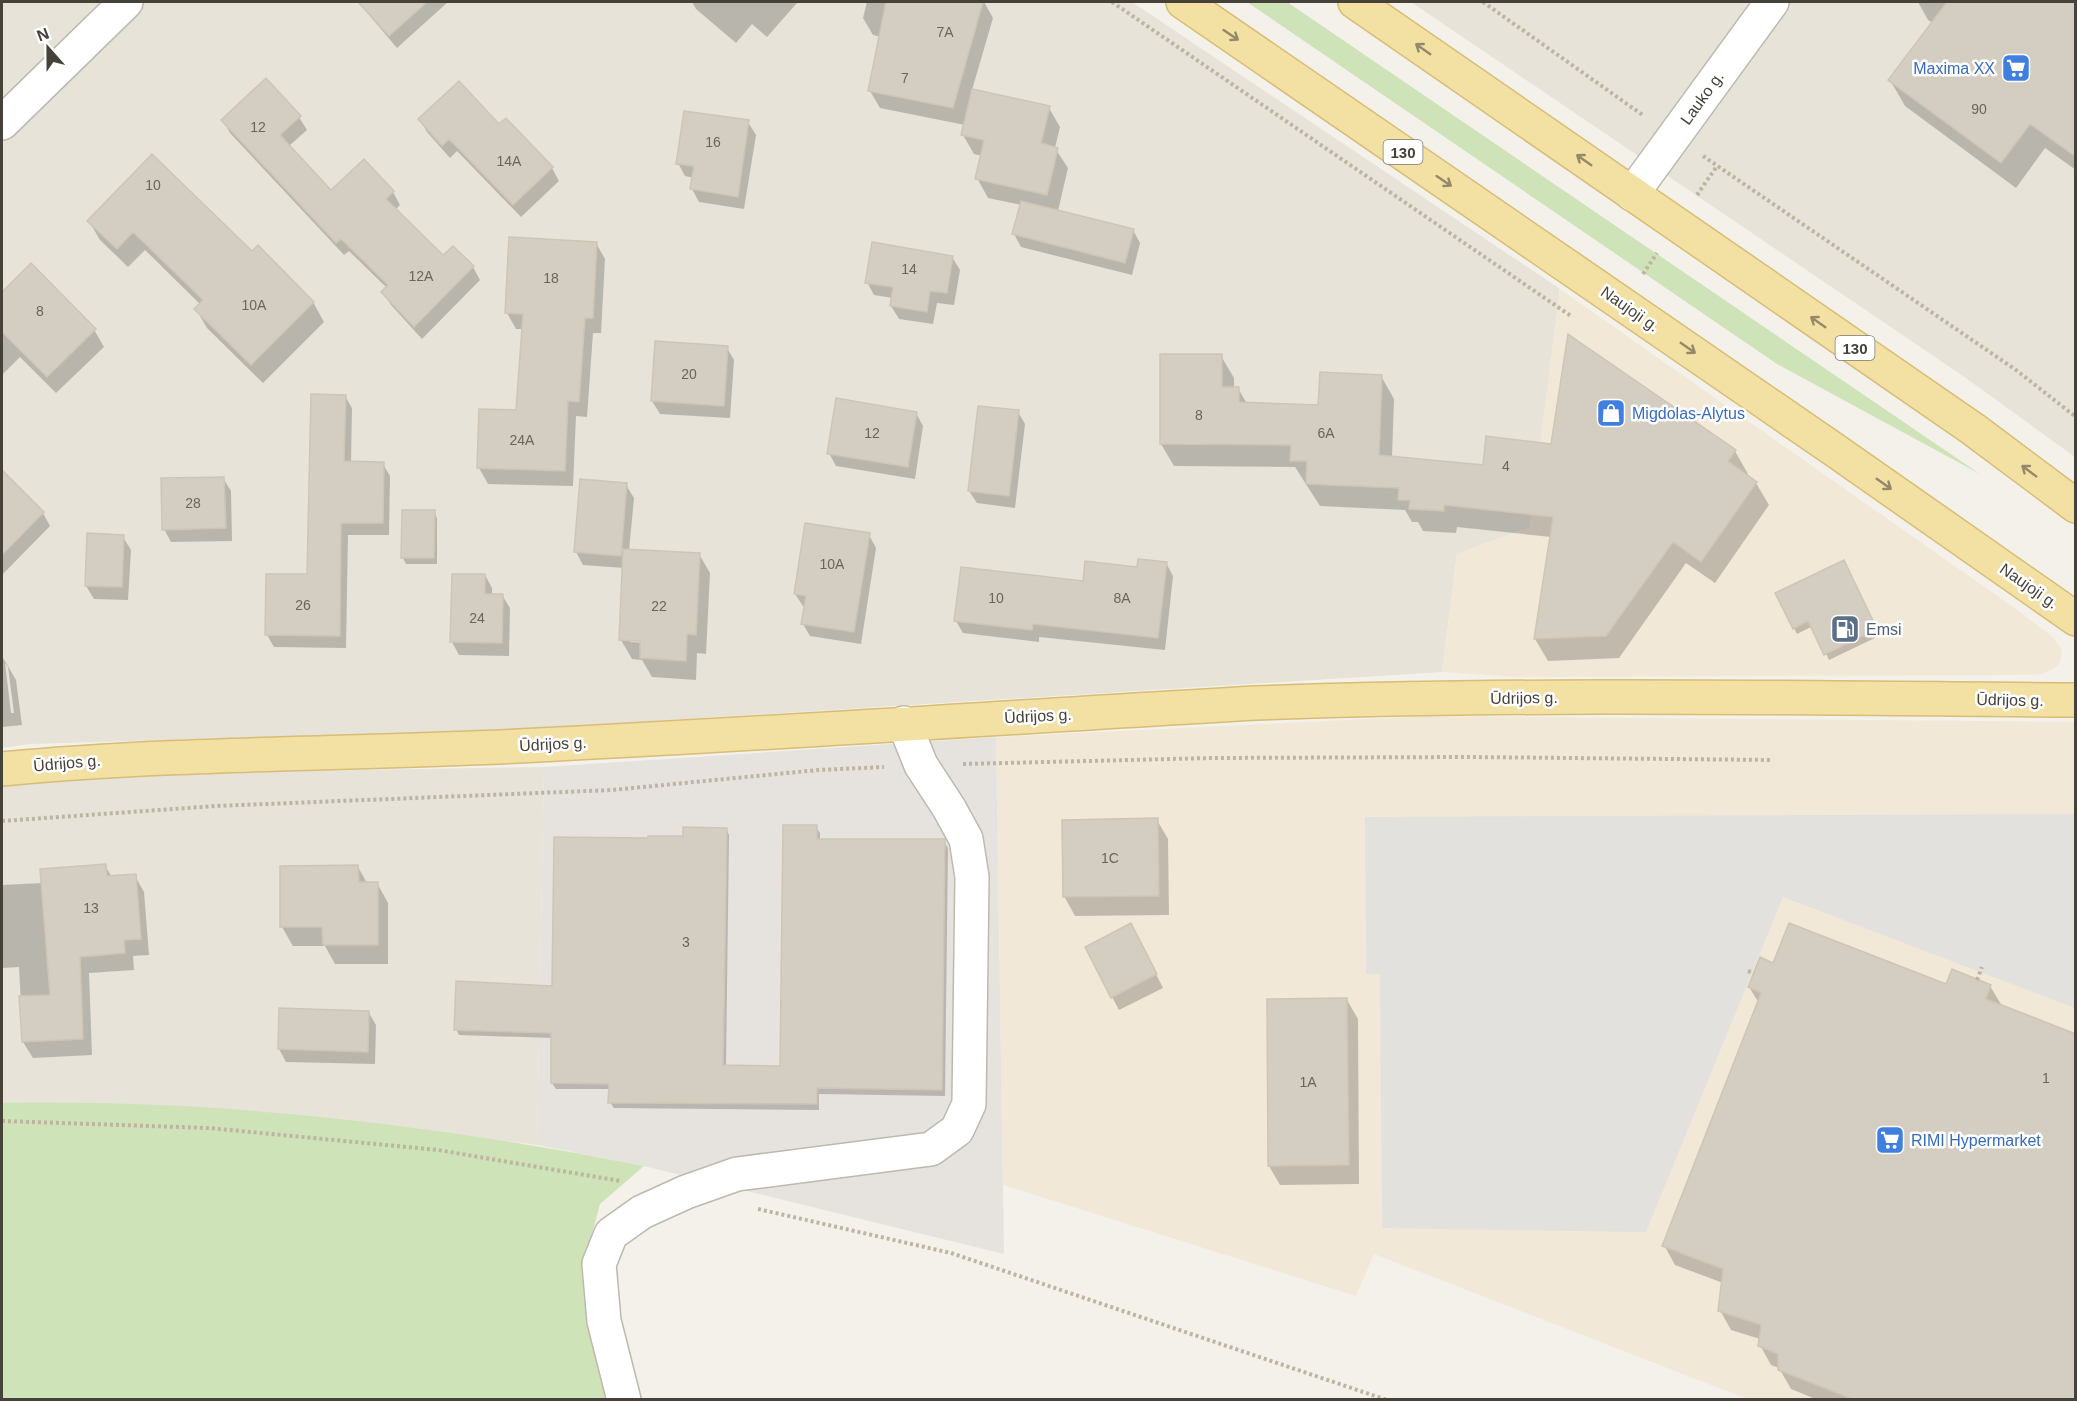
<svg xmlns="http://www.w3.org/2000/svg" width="2077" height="1401" font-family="Arial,sans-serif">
<rect width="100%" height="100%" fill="#f3f1ea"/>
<!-- residential -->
<path fill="#e7e3d9" d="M2,2H1132L1560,289L1530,527L1457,554L1442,672L508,730L30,744L2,748Z
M1411,2H2075V457L1963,376Z
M544,767L537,1145L325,1118L2,1103V786L153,773Z"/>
<!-- commercial -->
<path fill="#f2e8d8" d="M1560,289L2013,607L2053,637L2062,650L2060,663L2055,668L2042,674L2030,675L1515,677L1442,672L1457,554L1530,527Z
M1434,716L2075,722V1399H1747L1374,1254L1356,1296L1003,1185L996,737Z"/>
<!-- industrial -->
<path fill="#e6e3df" d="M996,737L1004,1254L644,1166L537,1145L544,767Z"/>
<!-- green -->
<path fill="#cee3b8" d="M1247,2H1287L1980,474L1777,364Z
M2,1103C216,1099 433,1124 644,1166L600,1204L586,1256L608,1399H2Z"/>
<!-- parking -->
<path fill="#e2e1de" d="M2075,814V1008L1783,897L1646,1232L1382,1228L1380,974H1366L1365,817Z"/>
<!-- shadow -->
<path fill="#0003" fill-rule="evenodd" d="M358,2H448L397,48Z
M692,2H797V3L767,37L752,24L736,43L696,9Z
M867,2H984L993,18L972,90L1049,108L1060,127L1055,148L1068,168L1058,211L1133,230L1140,243L1132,275L1021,247L1014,234L1021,205L988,198L977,178L982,156L974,154L963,135L965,125L880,108L870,91L881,37L873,35L863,18Z
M1918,2H2076V170L2045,148L2016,188L1905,106L1890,80L1933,23L1928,20Z
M299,117L307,130L289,146L331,192H393L400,205L395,210L443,258L473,267L480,280L422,339L391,305L383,292L387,288L349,251L344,255L230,133L223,120Z
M420,120L499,127L552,168L559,181L521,217L457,151L450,158L427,132Z
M748,122L756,135L744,209L699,202L692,189L694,178L685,176L678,163Z
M89,221L252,253L313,302L324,322L263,383L207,328L196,309L201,305L145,250L128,267L100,240Z
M596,243L605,259L601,333H593L587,417L576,416L573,486L488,484L479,468L480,411L517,412L523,329H516L507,313Z
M952,257L960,270L954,305L937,303L933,324L899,319L891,306L893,298L874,295L867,282Z
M31,265L93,328L104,347L56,393L20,357L2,375V295Z
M727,348L734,360L730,418L660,414L652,401Z
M1221,356L1234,378V388H1238L1247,404L1320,406L1381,376L1394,399L1392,457L1484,466L1552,445L1735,451L1748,474L1746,476L1756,483L1769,505L1715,583L1686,563L1619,658L1548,661L1535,639L1551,537L1457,527L1456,533L1423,531L1418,522H1412L1405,510L1320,506L1295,467L1174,466L1161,444Z
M345,396L352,408L351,463L383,464L390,476L389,535H348L346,648L274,647L267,635L309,576Z
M1018,412L1025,424L1015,508L977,503L969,491Z
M916,413L923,426L915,479L836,466L829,453Z
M223,478L231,491L232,541L171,542L164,529Z
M13,483L43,513L50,526L2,575V495Z
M626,485L634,498L629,551L699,554L710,573L706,654L697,653L696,680L652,677L642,660L632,659L621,640L624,568L583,565L576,552ZM630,639L648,640V643L630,642Z
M434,512L437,518V564H406L403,558Z
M869,535L876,548L861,644L810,636L803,624L806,607L803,606L795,594Z
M123,537L131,550L128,600L94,599L86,586Z
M1166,563L1173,576L1165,650L1039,637V642L963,633L956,621L1084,582Z
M1846,568L1879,636L1829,660L1813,626L1797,634L1794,628Z
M453,575H485L492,588V595H502L510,608L509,656L459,655L452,642Z
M2,656L16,680L22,725L2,727ZM5,663L8,667L14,713H11Z
M1157,820L1168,839L1169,915L1075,916L1064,896Z
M816,827L820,833V841L944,842L948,848L945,1096L819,1094V1110L614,1108L610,1102V1089H556L552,1083L553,1038L459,1035L456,1029L553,987L684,838L726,829L729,835L726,1067L782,1068Z
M105,866L112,877L135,876L144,892L149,955L133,956L134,970L89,973L92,1055L33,1058L23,1042L19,967L2,968V885L43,883Z
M358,867L367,883H377L388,903V964H335L325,946H293L282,927Z
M1138,938L1163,988L1119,1010L1112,997Z
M1774,965L1947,986H1990L2002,1006L2076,1400H1818L1791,1389L1779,1368L1771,1365L1760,1345V1339L1731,1330L1720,1310L1723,1283L1675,1265L1664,1245L1759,1003L1749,987Z
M1347,1000L1358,1019L1359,1184L1280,1185L1269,1166Z
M369,1013L376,1025L375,1064L286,1062L279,1049Z"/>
<!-- building -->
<path fill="#d4cdc1" stroke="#cec5b5" stroke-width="1.5" d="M358,2H427L389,36Z
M886,2H983L953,108L868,91Z
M1947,2H2076V157L2030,124L2001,163L1888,80Z
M266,78L301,116L280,135L331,190L364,159L394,191L386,199L443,255L453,246L474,266L414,327L381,292L388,285L341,239L336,243L221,120Z
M459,81L499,124L506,118L553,167L513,205L449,139L442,146L418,119Z
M972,89L1050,106L1041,143L1058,148L1047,195L975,179L984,140L961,135Z
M684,111L749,120L738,197L690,189L694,166L676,164Z
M152,154L252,251L258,245L314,302L251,365L194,309L203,300L133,232L117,249L87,221Z
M1021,201L1134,229L1125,263L1012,234Z
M509,237L597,242L593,318H585L579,402L568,401L565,471L477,468L479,409L516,410L523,314L505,313Z
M872,242L953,256L947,293L930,291L927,312L890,306L893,287L865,283Z
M31,263L96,329L47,377L2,332V292Z
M1568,334L1736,450L1728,461L1757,482L1701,562L1673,542L1606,636L1534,639L1553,517L1444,505V511L1409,509L1410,500H1398L1399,488L1306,484L1307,461H1290L1291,445L1160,444V354H1222V387H1239V402L1318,405L1320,372L1382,375L1379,455L1483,465L1486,436L1551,444Z
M655,341L728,346L724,406L651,401Z
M311,394L346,395L344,461L384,462L383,523H341L340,636L265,635L266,574H307Z
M836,398L917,412L908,467L827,454Z
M978,406L1019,410L1009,496L968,491Z
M2,470L44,512L2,555Z
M224,477L226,528L162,530L161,478Z
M580,479L627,483L621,556L574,552Z
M402,510H435L434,558H401Z
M805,523L870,533L854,632L801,624L806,596L794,594Z
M87,533L124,535L122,587L85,586Z
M623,549L700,553L696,635L687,634L686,661L640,658V641L619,640Z
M1138,559L1167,562L1158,638L1033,624L1032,630L954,621L961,567L1083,581L1085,561L1137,567Z
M1844,560L1877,629L1824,655L1808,621L1793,629L1775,593Z
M452,574H485V594H503L502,643L450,642Z
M1158,818L1159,896L1063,897L1062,820Z
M783,825H817V839H945L942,1090L817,1088V1104L608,1103L609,1084L551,1083V1033L454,1030L456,981L552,986L554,837L648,838V836H683V827L727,828L723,1065L780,1066Z
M106,864L107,876L136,874L141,939L124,940L125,953L80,957L83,1039L22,1042L19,996L50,995L40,869Z
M358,865L359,882H378V945H323L322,927H280V866Z
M1131,923L1157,974L1111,998L1085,947Z
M1789,923L1946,984L1952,969L1991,985L1986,999L2076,1034V1400H1855L1778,1370V1354L1758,1346L1761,1325L1718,1311L1723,1269L1662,1246L1761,993L1748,987L1760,957L1773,963Z
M1347,998L1349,1165L1268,1166L1267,999Z
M279,1008L369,1011L368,1052L278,1049Z"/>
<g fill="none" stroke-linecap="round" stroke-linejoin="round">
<!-- minor casing -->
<g stroke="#beb9ae" stroke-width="36">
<path id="minor" d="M2,123L126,2
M1632,194L1772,2
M624,1400L604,1321L599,1264L611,1234L642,1212L686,1192L737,1174L931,1149L957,1130L969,1104L972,877L966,839L949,808L921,765L904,723"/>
</g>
<!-- major casing -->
<g stroke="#d7bd75" stroke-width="36">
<path id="major" d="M1183,2L1836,451L2076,619
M1355,2L1973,429L2076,506
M2,769C173,753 346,754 519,746C765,734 1011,717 1256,703C1529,693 1802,698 2076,700"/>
</g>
<!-- path -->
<path stroke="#beb5a1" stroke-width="4" stroke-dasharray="3 3" stroke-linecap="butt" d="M1112,2L1571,316
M1483,2L1644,116
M1703,156L2016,370L2076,417
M1697,195L1717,166
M1643,274L1657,253
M963,764L1212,758L1469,757L1773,760
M2,821L216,806L612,790L818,770L884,767
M1748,971L1754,973
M1977,980L1982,967
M2,1121L209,1128L438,1150L621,1181
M758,1209L951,1253L1387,1400"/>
<!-- minor -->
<use href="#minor" stroke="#fff" stroke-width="33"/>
<!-- major -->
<use href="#major" stroke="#f3e0a3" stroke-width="33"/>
</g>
<!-- one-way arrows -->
<defs><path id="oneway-shaft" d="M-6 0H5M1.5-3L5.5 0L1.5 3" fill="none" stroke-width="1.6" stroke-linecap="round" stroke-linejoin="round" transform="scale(1.5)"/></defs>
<g stroke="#948969">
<use href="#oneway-shaft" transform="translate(1231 35) rotate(34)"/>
<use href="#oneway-shaft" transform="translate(1423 49) rotate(-145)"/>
<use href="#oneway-shaft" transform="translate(1584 160) rotate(-145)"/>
<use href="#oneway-shaft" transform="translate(1444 181) rotate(34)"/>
<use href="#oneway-shaft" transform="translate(1818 322) rotate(-145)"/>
<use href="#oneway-shaft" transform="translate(1688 348) rotate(35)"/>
<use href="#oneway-shaft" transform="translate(2029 471) rotate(-143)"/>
<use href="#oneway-shaft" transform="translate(1884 484) rotate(35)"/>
</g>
<!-- icons -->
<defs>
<g id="supermarket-square" transform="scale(1.5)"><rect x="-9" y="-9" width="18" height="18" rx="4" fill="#3f7fe0" stroke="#fff"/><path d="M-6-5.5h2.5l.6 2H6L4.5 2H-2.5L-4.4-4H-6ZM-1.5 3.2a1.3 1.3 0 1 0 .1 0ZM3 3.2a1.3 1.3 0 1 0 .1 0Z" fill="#fff"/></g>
<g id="shop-square" transform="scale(1.5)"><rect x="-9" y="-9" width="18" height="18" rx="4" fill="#3f7fe0" stroke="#fff"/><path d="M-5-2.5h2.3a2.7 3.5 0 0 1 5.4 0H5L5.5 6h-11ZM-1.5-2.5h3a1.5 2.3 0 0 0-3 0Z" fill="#fff"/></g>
<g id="fuel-square" transform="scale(1.5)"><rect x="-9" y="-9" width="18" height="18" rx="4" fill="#5c6f8a" stroke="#fff"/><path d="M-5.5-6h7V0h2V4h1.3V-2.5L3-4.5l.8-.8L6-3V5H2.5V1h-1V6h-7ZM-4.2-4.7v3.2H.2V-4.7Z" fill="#fff"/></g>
</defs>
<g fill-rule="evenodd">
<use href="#supermarket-square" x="2016" y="68"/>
<use href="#shop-square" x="1611" y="413"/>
<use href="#fuel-square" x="1845" y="629"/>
<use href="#supermarket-square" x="1890" y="1140"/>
</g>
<g text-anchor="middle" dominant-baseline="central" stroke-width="5" stroke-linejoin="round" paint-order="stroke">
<!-- number labels -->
<g font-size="14" fill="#6a655b">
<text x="945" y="32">7A</text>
<text x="905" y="78">7</text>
<text x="1979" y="109">90</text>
<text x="258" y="127">12</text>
<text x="713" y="142">16</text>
<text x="509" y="161">14A</text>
<text x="153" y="185">10</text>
<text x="909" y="269">14</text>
<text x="421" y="276">12A</text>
<text x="551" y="278">18</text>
<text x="254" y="305">10A</text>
<text x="40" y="311">8</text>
<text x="689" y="374">20</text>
<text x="1199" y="415">8</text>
<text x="872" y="433">12</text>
<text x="1326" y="433">6A</text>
<text x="522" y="440">24A</text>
<text x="1506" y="466">4</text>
<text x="193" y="503">28</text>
<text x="832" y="564">10A</text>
<text x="996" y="598">10</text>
<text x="1122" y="598">8A</text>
<text x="303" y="605">26</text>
<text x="659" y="606">22</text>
<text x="477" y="618">24</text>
<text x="1110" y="858">1C</text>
<text x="91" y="908">13</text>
<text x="686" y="942">3</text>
<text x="2046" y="1078">1</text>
<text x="1308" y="1082">1A</text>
</g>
<!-- shield labels -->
<g fill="#fff" stroke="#7e7b74" stroke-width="1.5">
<rect x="1383.5" y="140" width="39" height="24" rx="4.5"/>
<rect x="1835.5" y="336" width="39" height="24" rx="4.5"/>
</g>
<g font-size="15" font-weight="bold" fill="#474239">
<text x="1403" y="152">130</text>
<text x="1855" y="348">130</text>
</g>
<!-- shop labels -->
<g font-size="16" fill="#366cbe" stroke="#fff" text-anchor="start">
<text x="1995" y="68" text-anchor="end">Maxima XX</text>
<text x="1632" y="413">Migdolas-Alytus</text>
<text x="1911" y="1140">RIMI Hypermarket</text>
</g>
<!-- street labels -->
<g font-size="16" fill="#474239" stroke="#fff">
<text transform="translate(1702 98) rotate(-54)">Lauko g.</text>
<text transform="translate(1630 309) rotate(35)">Naujoji g.</text>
<text transform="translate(2029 586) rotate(35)">Naujoji g.</text>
<text transform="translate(1524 698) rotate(-1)">Ūdrijos g.</text>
<text transform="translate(2010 700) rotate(1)">Ūdrijos g.</text>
<text transform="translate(1038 716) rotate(-3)">Ūdrijos g.</text>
<text transform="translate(553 744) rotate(-3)">Ūdrijos g.</text>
<text transform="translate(67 763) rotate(-5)">Ūdrijos g.</text>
</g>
<!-- service labels -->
<g font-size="16" fill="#4e5e75" stroke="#fff" text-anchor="start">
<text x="1866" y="629">Emsi</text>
</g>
</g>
<!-- border -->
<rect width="2077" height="1401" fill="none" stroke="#474239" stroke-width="6"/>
<!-- north arrow -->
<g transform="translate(48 48) rotate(339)" stroke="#ffffff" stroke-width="4.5" paint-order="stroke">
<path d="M0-4.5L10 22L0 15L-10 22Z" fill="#474239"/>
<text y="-9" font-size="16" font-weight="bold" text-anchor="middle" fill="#474239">N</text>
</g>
</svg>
